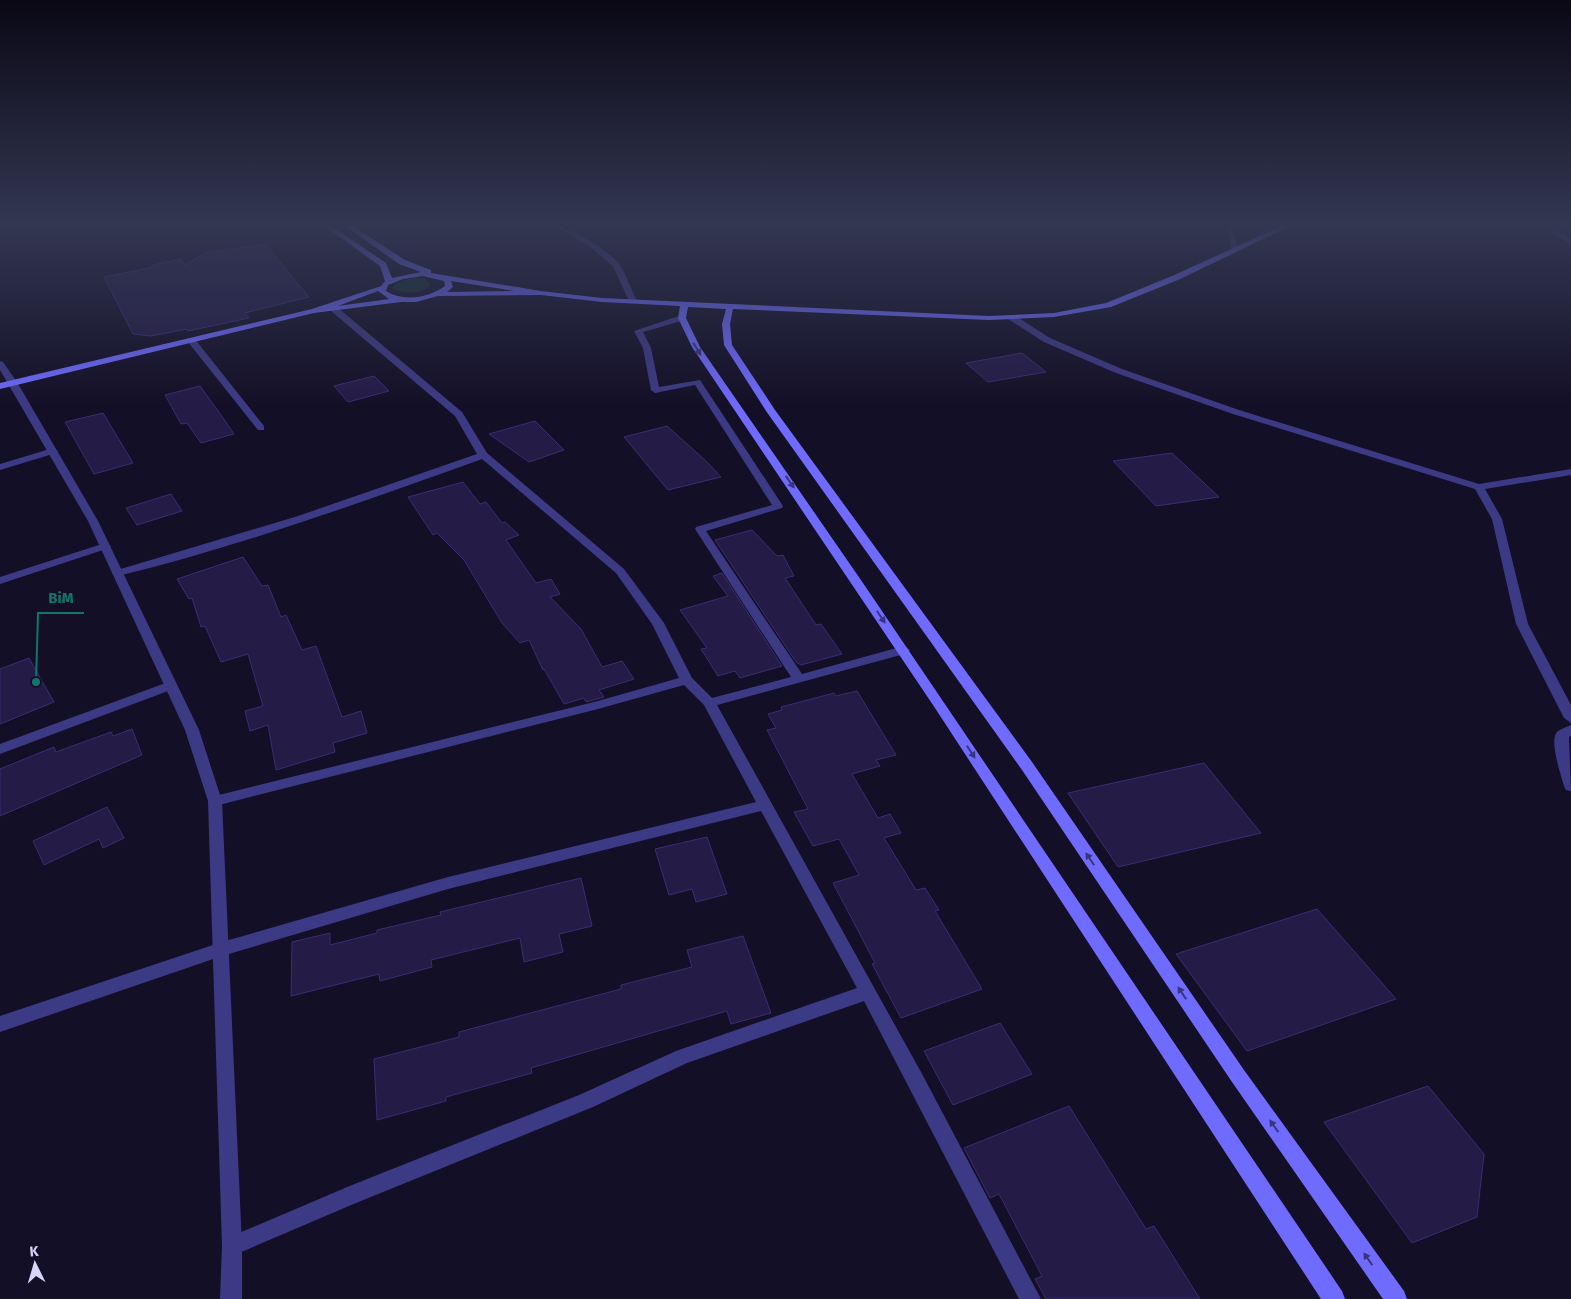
<svg xmlns="http://www.w3.org/2000/svg" width="1571" height="1299" font-family="'Fira Sans',sans-serif">
<rect width="100%" height="100%" fill="#130f26"/>
<!-- green -->
<path fill="#12302f" d="M414,278L425,279L431,285C422,294 405,295 393,289V287L397,282Z"/>
<!-- building -->
<path fill="#241b47" stroke="#3b2d73" d="M265,244L309,297L245,313L249,318L188,331L187,329L151,336L133,334L104,277L149,268L157,264L181,259L185,265L205,253Z
M1022,353L1046,372L988,382L966,363Z
M374,376L389,391L348,402L334,386Z
M200,386L221,415L234,434L201,443L187,423L181,424L165,395Z
M103,413L133,463L94,474L65,422Z
M535,421L564,450L529,462L489,434Z
M667,426L706,461L721,477L668,490L624,437Z
M1172,453L1219,497L1156,506L1113,461Z
M463,482L480,504L486,502L502,523L505,522L519,535L506,540L536,583L551,579L560,594L550,597L581,629L602,667L622,661L634,679L599,690L604,697L586,702L584,698L564,704L544,669L543,670L529,640L520,643L502,623L464,560L437,533L433,535L408,497Z
M171,494L182,511L137,525L126,508Z
M752,530L777,556L783,555L794,576L785,578L816,625L821,624L842,654L801,665L796,662L715,540Z
M243,557L262,586L268,585L281,617L286,615L302,650L316,646L342,717L361,711L367,733L333,743L335,752L276,770L268,725L250,731L245,711L263,706L248,654L221,662L205,626L201,627L192,598L189,599L177,579Z
M722,573L782,666L740,678L735,671L718,676L701,649L707,648L680,610L728,596L713,576Z
M29,658L54,702L0,724V669Z
M857,691L896,755L876,760L880,766L852,774L878,818L890,814L901,833L884,838L916,890L925,888L939,910L935,911L982,989L901,1018L872,964L875,963L833,883L859,875L839,839L813,846L794,812L808,809L767,730L776,728L768,714L782,710L781,707L834,693L836,696Z
M132,729L142,755L0,816V769L54,747L56,752L111,732L113,736Z
M1204,763L1261,833L1118,867L1068,793Z
M107,807L124,838L103,848L99,839L44,865L33,841Z
M707,837L727,894L696,902L692,889L669,895L655,849Z
M581,878L592,926L559,934L563,952L524,962L520,938L431,960L432,967L380,981L379,974L291,996L292,942L330,933V945L377,933V930L441,915L440,912Z
M1317,909L1396,999L1247,1051L1176,954Z
M743,936L771,1013L731,1024L727,1011L531,1068L532,1073L446,1097V1101L377,1120L374,1059L459,1037V1032L621,989V985L692,967L687,950Z
M1000,1023L1032,1074L953,1105L924,1051Z
M1428,1086L1484,1154L1477,1217L1412,1243L1324,1122Z
M1069,1106L1146,1229L1154,1226L1200,1299H1046L1035,1279L1042,1276L999,1194L990,1198L964,1148Z"/>
<g fill="none" stroke-linecap="round" stroke-linejoin="round">
<!-- service -->
<path fill="#3d3a85" fill-rule="evenodd" d="M587,225H594L605,230L600,231Z"/>
<!-- minor -->
<path fill="#3d3a85" fill-rule="evenodd" d="M553,225C568,225 611,252 620,265C627,276 631,289 637,301L636,303L629,301L613,266L590,247Z
M1227,225H1233L1238,251L1232,250Z
M1540,225H1547L1571,239V244Z
M331,307H337L462,412L487,453L624,569L664,623L692,678L712,698L791,677L695,529L696,527L772,505L695,385L655,393L651,390L643,348L634,331L679,316H685V320L643,332L651,348L659,387L700,380L783,506L782,508L706,531L802,674L904,646L910,650L908,653L717,705L921,1072L1041,1299H1019L864,1001L687,1063L593,1107L356,1203L232,1256L225,1253L222,1246L225,1239L352,1185L579,1095L676,1051L857,988L761,811L448,889L222,956L0,1032V1016L222,942L448,877L756,802L704,705L684,685L598,709L215,806L210,805L208,801L210,797L215,796L598,701L679,678L652,624L616,573L482,459C362,502 241,546 118,576L114,575L112,573L114,571L298,516L477,454L455,416L331,311Z
M188,338H194L264,426V430H258L188,342Z
M53,448L58,451L56,453L0,470V464Z
M105,543L111,546L109,548L0,584V577Z
M171,681L177,685L176,688L0,754V744Z"/>
<!-- tertiary -->
<path fill="#3d3a85" fill-rule="evenodd" d="M1008,315H1014L1050,338L1122,369L1239,410L1479,484L1571,469V475L1485,489L1502,519L1528,624L1571,705V723L1564,718L1516,624L1492,519L1475,489L1233,414L1116,373L1044,342L1008,319Z
M0,361L3,362L17,382L98,521L199,730L222,801L242,1246V1299H220L222,1246L208,801L185,730L88,521L0,370Z
M1571,725V736L1569,737L1571,791L1566,790L1564,786C1561,775 1549,741 1557,732C1560,729 1567,727 1571,725Z"/>
<!-- secondary -->
<path fill="#6f6bff" fill-rule="evenodd" d="M323,225H330L386,263L392,278L421,272L399,264L344,225H351L405,260L431,270V273L541,291L602,298L989,316L1054,313L1106,303L1172,276L1284,225H1292L1178,280L1111,307L1054,317L989,320L733,309L730,324L732,345L775,410L1032,762L1244,1070L1404,1291L1407,1299H1383L1232,1082L1022,770L766,411L724,345L722,324L726,309L688,307L686,318L700,347L863,583L1342,1291L1345,1299H1321L933,705L692,347L678,318L680,306L602,302L541,295L438,296L416,302H401L314,313L0,389V383L312,309L381,286L385,281L380,266ZM423,276L444,281L445,286C428,298 404,302 386,291L388,285L403,279ZM451,281L514,291L447,292L453,287ZM378,291L389,299L338,306Z"/>
</g>
<!-- one-way arrows -->
<defs><path id="oneway-solid" d="M-6-.8H1V-3.2L6.5 0L1 3.2V.8H-6Z" transform="scale(1.25)"/></defs>
<g fill="#38347d">
<use href="#oneway-solid" transform="translate(697 349) rotate(58)"/>
<use href="#oneway-solid" transform="translate(790 482) rotate(55)"/>
<use href="#oneway-solid" transform="translate(881 617) rotate(56)"/>
<use href="#oneway-solid" transform="translate(971 752) rotate(57)"/>
<use href="#oneway-solid" transform="translate(1090 859) rotate(-124)"/>
<use href="#oneway-solid" transform="translate(1182 993) rotate(-124)"/>
<use href="#oneway-solid" transform="translate(1274 1126) rotate(-125)"/>
<use href="#oneway-solid" transform="translate(1368 1259) rotate(-125)"/>
</g>
<!-- sky -->
<linearGradient id="sky" x2="0" y2="1"><stop stop-color="#0a0815"/><stop offset="0.55" stop-color="#333752"/><stop offset="1" stop-color="#333752" stop-opacity="0"/></linearGradient>
<rect width="1571" height="407" fill="url(#sky)"/>
<!-- callouts -->
<path fill="none" stroke="#0f766e" stroke-width="2" d="M36 682L38 613H84"/>
<circle fill="#0f766e" stroke="#130f26" stroke-width="2" cx="36" cy="682" r="5"/>
<g font-size="15" text-anchor="middle" font-weight="bold" fill="#0f766e" stroke="#130f26" stroke-width="5" stroke-linejoin="round" paint-order="stroke">
<text x="61" y="603">BiM</text>
</g>
<!-- north arrow -->
<g transform="translate(35 1264) rotate(355)" stroke="#130f26" stroke-width="4" paint-order="stroke">
<path d="M0-4L9 19L0 12L-9 19Z" fill="#d9d4ff"/>
<text y="-8" font-size="14" font-weight="bold" text-anchor="middle" fill="#d9d4ff">K</text>
</g>
</svg>
